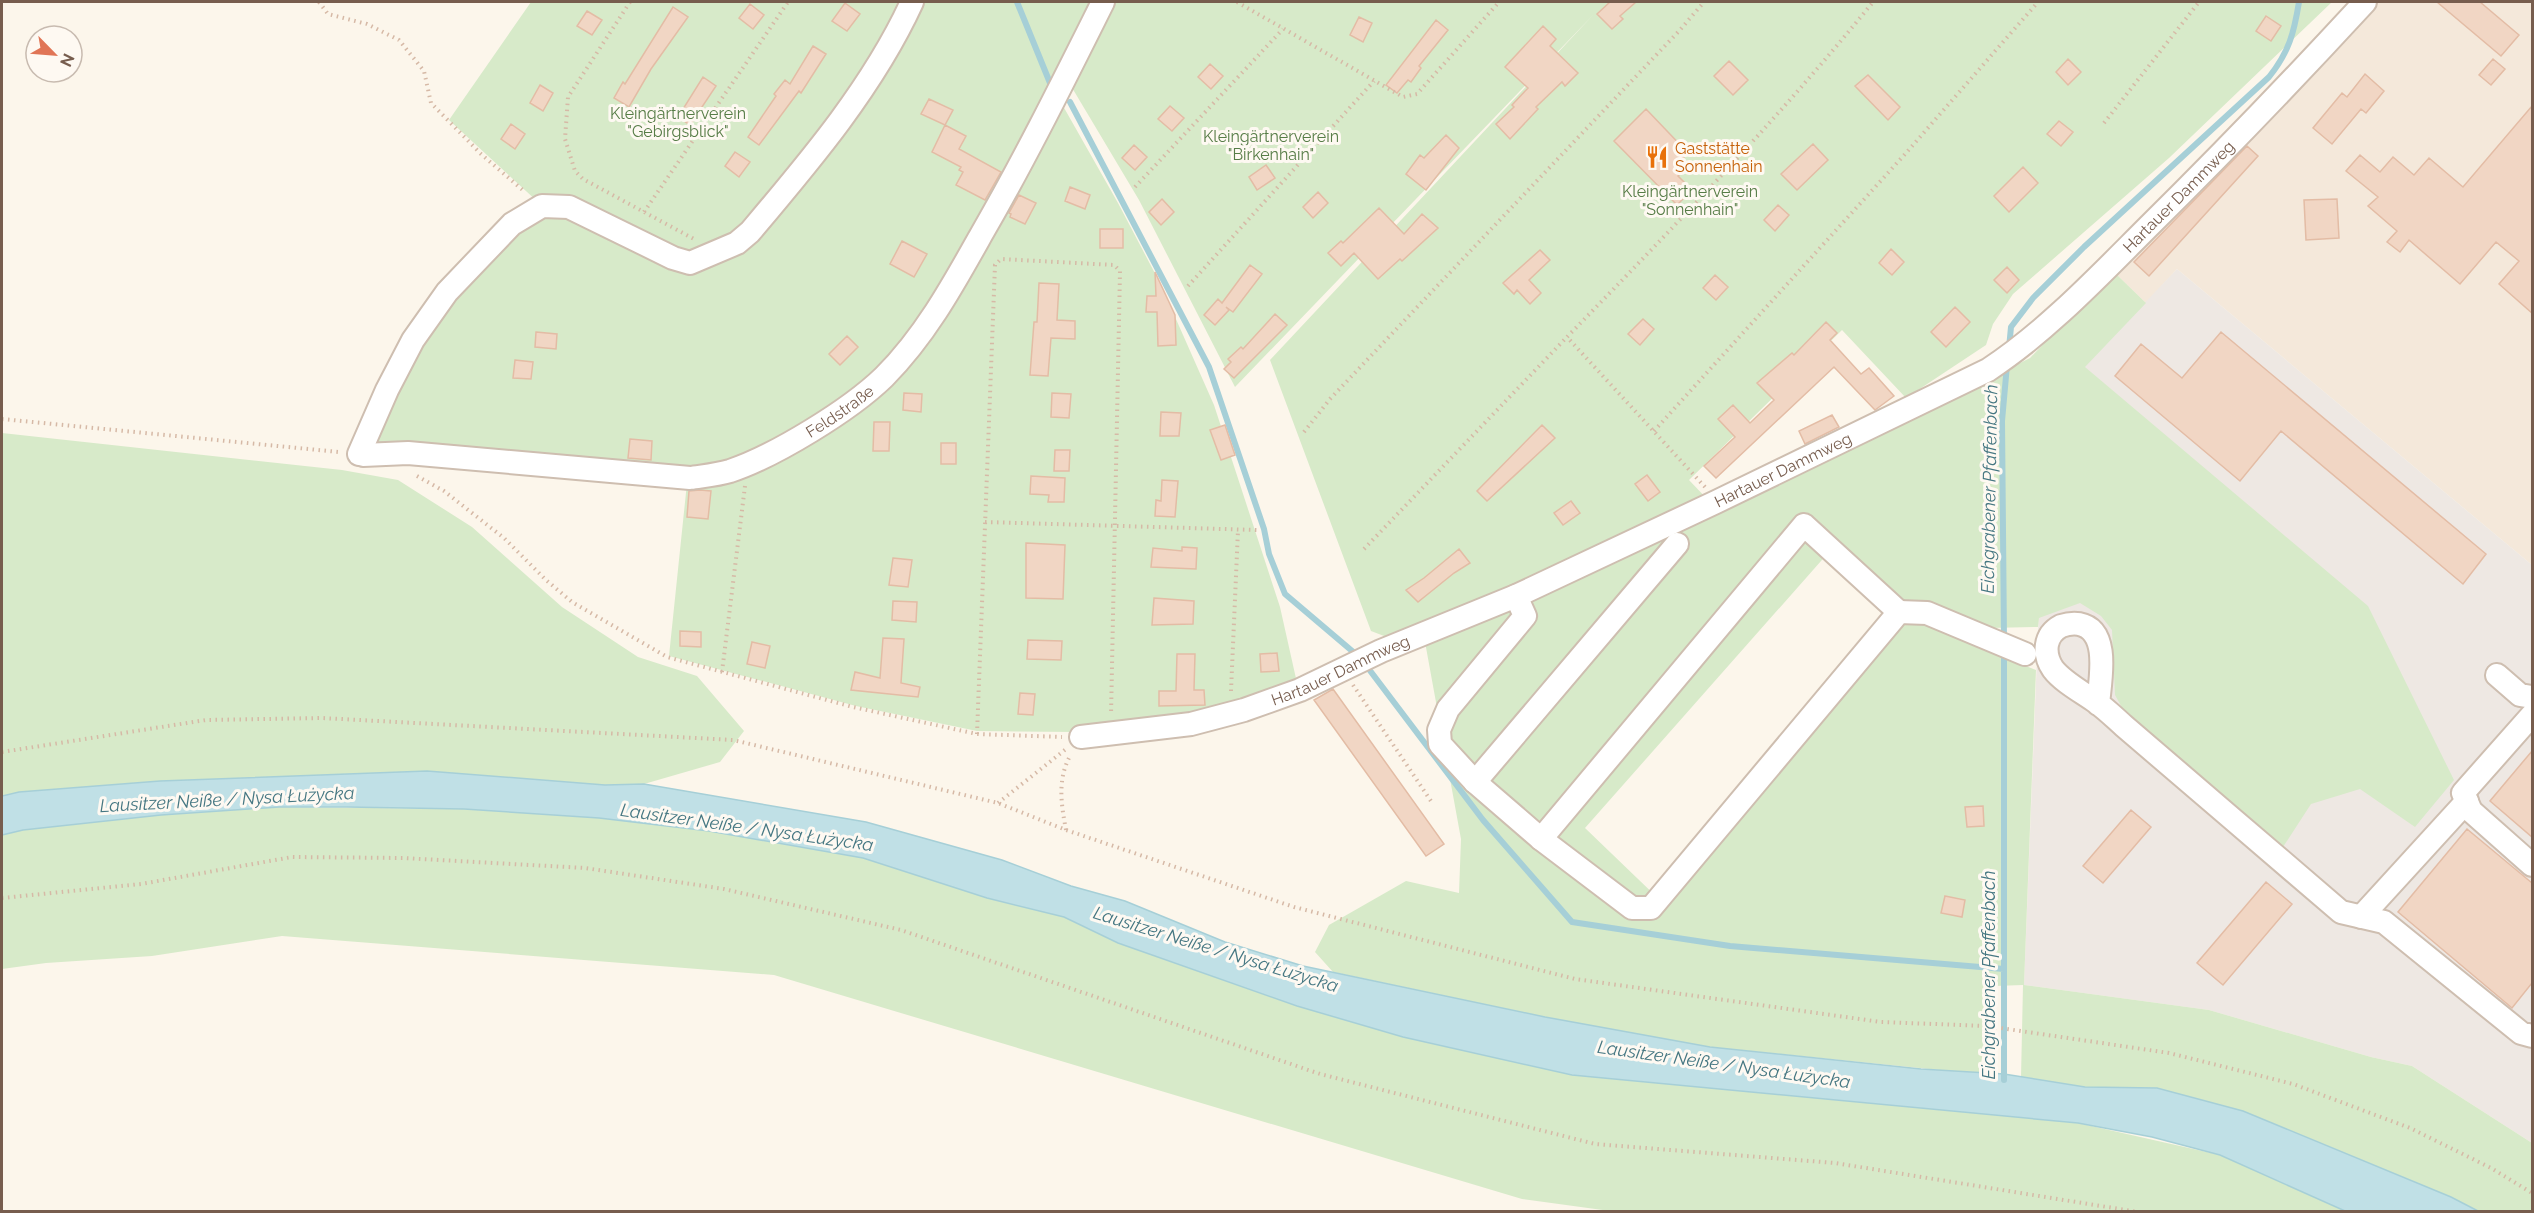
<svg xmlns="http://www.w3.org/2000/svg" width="2534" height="1213" font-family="Raleway,sans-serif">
<rect width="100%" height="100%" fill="#fcf6eb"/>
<!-- residential -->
<path fill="#f4e8da" d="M2376,2H2532V565L2177,269L2146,303L2113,271Z"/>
<!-- industrial -->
<path fill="#eee8e3" d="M2177,269L2532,565V1143L2412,1066L2371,1057L2209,1010L2024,985L2047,405Z"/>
<!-- green -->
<path fill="#d7eac9" d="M531,2H908L867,74L735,241L697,255L539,203L449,120Z
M915,2H1099L947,288L890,365L835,410L730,469L380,448L373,435L428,329L509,233L540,213L564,211L687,266L753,237Z
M1108,2H2332L2169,158L2013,294L1993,324L1986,345L1906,398L1842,330L1689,480L1708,500L1392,639L1371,631L1270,360L1594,14L1235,387L1139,200L1068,81Z
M1063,106L1118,203L1160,283L1214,405L1280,607L1297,683L1193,713L1076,732L977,731L856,706L669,656L687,483L710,482L893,372Z
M2113,271L2146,303L2085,367L2368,606L2454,780L2415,827L2360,789L2311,804L2283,847L2125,713L2115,695L2112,630L2101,616L2080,603L2039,618L2038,627L1989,628L1897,602L1836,544L1585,828L1664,904L1902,622H1917L2036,670L2024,985L2209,1010L2371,1057L2412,1066L2532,1143V1211H2478L2451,1197L2243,1111L2157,1088L2085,1087L2021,1078L2023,985L1995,986L1979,1074L1710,1047L1545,1017L1333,972L1315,952L1329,925L1406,881L1459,893L1461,839L1425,642L1772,487L2030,358Z
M2,433L342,470L398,480L472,527L562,607L638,657L697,676L744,731L720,762L644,784L605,785L427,771L160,781L19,792L2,796Z
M279,807L464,809L599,818L709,831L863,858L987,898L1064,917L1118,943L1297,1006L1403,1037L1573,1075L2078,1123L2220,1155L2345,1211H1610L1522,1199L774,975L282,936L152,956L46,963L2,969V835L23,830L161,815Z"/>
<!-- water -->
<path fill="#c0e0e6" stroke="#a6cfd7" stroke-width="1.5" d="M427,771L605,785L644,784L866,822L1002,860L1071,886L1125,901L1225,942L1303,966L1545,1017L1710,1047L1921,1069L2004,1074L2085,1087L2157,1088L2243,1111L2451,1197L2478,1211H2345L2220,1155L2152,1137L2078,1123L1572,1075L1403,1037L1297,1006L1118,943L1064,917L987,898L863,858L709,831L599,818L464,809L347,807H279L161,815L23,830L2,835V796L19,792L160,781Z"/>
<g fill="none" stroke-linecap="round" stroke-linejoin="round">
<!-- stream -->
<path stroke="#a6cfd7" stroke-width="6" d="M1017,2L1050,83
M1070,102L1209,367L1264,529L1269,554L1285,594L1358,656
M2009,348L2011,327L2033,298L2084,247L2269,77C2289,52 2294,33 2299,2
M2004,639L2002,421L2007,365
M1365,664L1483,820L1572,922L1730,946L2004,969
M2004,1080V649"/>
</g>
<!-- building -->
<path fill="#f1d6c4" stroke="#e3bca5" stroke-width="1.5" d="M1610,2H1636L1620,16L1623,19L1612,29L1597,14Z
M2437,2H2480L2519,35L2501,56Z
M845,3L860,14L847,31L832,21Z
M750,4L764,15L753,29L739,18Z
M673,7L688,17L651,69L629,107L614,98L623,82L625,84Z
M587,11L602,20L592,35L577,26Z
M2266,16L2281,26L2271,41L2256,31Z
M1359,17L1372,23L1363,42L1350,35Z
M1436,20L1448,30L1419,66L1421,68L1411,82L1408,80L1397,93L1386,85Z
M1543,26L1556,39L1550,46L1578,73L1565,86L1562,82L1536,107L1538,109L1510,139L1496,124L1514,107L1512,105L1528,88L1505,67Z
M813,46L826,54L801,93L799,91L759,145L748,137L776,96L774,94L785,80L790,84Z
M2068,59L2081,72L2068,85L2056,72Z
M2493,59L2505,69L2491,85L2479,75Z
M1729,61L1748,80L1733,95L1714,76Z
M1210,64L1223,76L1211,89L1198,77Z
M2365,74L2384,91L2366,113L2361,109L2332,144L2313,128L2342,93L2347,97Z
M1868,75L1900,107L1888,120L1855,86Z
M703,77L716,86L690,125L678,117Z
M540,85L553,93L543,111L530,103Z
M929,99L953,110L945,125L921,114Z
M1170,106L1184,118L1172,131L1158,119Z
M2532,106V313L2499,284L2519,261L2496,242L2460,284L2409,240L2400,252L2387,242L2397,231L2368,206L2378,197L2346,171L2360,155L2380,172L2393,157L2414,175L2429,158L2463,187Z
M1646,109L1688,153L1680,161L1686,168L1678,176L1692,190L1677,205L1614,141Z
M2059,121L2073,132L2061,146L2047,134Z
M511,124L525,134L515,149L501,139Z
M945,125L966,136L959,149L1001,172L985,200L956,185L963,172L959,170L961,167L932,152Z
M1446,135L1459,148L1426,190L1406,174L1420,155L1424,158Z
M1813,144L1828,160L1797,190L1781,174Z
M1134,145L1147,157L1135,170L1122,158Z
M2247,146L2258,156L2149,276L2134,262Z
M735,152L750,162L739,177L725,166Z
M1266,165L1275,178L1257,190L1249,177Z
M2023,167L2038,183L2009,212L1994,196Z
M1070,187L1090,195L1085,209L1065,201Z
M1318,192L1328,203L1313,218L1303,207Z
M1019,195L1036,203L1025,224L1010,217L1011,214L1009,213Z
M1162,199L1174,212L1161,225L1149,212Z
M2337,199L2339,238L2306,240L2304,200Z
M1778,205L1789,215L1775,231L1764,220Z
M1379,208L1404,234L1422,214L1438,228L1402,261L1400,259L1378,279L1354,253L1341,266L1328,253L1341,241L1343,243Z
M1100,229H1123V248H1100Z
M902,241L927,254L914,277L890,264Z
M1891,249L1904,262L1892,275L1879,263Z
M1540,250L1550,260L1529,280L1541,293L1530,304L1517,290L1514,294L1503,283Z
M1250,265L1262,274L1233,312L1226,307L1229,310L1215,325L1204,315L1218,299L1222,303Z
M2007,267L2019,280L2007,293L1994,280Z
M1155,272L1175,315L1176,345L1158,346L1157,312H1146L1147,296H1156Z
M1715,275L1728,287L1716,300L1703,288Z
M1039,283L1059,284L1057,320L1075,321V339L1051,338L1048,376L1030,375L1034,322H1037Z
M1955,307L1970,322L1946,347L1931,332Z
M1275,314L1287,325L1234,378L1224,369L1231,362L1228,359L1241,347L1243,349Z
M1643,319L1654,329L1640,345L1628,334Z
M1826,322L1837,333L1830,340L1861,374L1869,368L1894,396L1875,410L1834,367L1716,478L1704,466L1735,437L1718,419L1733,405L1750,423L1774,400L1757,383L1792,353L1794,355Z
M536,332L557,334L556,349L535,347Z
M2221,332L2486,554L2463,584L2281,431L2240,481L2115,376L2141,344L2182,378Z
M847,336L858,347L840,365L829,354Z
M515,360L533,362L531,379L513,378Z
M904,393L922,394L921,412L903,410Z
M1052,393L1071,394L1069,418L1051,417Z
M1161,412L1181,413L1179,436H1160Z
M1832,415L1839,427L1805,444L1799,431Z
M874,422H890L889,451H873Z
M1225,425L1235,455L1221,460L1210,430Z
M1542,425L1555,438L1487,501L1477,491Z
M630,439L652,441L651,460L628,458Z
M941,443H956V464H941Z
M1055,450H1070L1069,471H1054Z
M1647,475L1660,492L1648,501L1635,484Z
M1031,476L1065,478L1064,502H1048L1049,495L1030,494Z
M1162,480L1178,481L1175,517L1155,516L1156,500L1161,501Z
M700,490L711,491L708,519L687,517L689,491Z
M1571,501L1580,513L1563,525L1554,513Z
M1026,543L1065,545L1063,599L1026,598Z
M1182,547L1197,548L1196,569L1151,567L1153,548L1182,551Z
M1459,549L1470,563L1454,573L1418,602L1406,590L1424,578Z
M893,558L912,560L908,587L889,585Z
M1154,598L1194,601L1193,624L1152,625Z
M893,601L917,602L916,622L892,620Z
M680,631L701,632V647L680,646Z
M883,638L904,639L901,683L920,687L918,697L851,690L855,672L880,678Z
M1028,640L1062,641L1061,660L1027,659Z
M752,642L770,646L765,668L747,664Z
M1277,653L1279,671L1261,672L1260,654Z
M1177,654H1195L1194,690H1204L1205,705L1159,706V691H1176Z
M1333,689L1444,844L1426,856L1314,700Z
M1020,693L1035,694L1033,715L1018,714Z
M2532,751V837L2490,801Z
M1983,806L1984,826L1967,827L1965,807Z
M2131,810L2151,827L2103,883L2083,866Z
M2467,829L2532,883V983L2512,1008L2398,912Z
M2266,882L2292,904L2223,985L2197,963Z
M1945,896L1965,900L1962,917L1941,913Z"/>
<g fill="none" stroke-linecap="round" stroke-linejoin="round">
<!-- minor casing -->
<g stroke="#cebeb0" stroke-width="26">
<g id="minor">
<path d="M359,454L387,390L413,340L447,292L512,224L542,206L569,207L673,258L690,263L737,243L750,232C810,161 873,87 912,2"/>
<path id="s1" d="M363,455L408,453L690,478C703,476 717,475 730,471C775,456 850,410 884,377C925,336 953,285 981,235C1025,159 1064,80 1103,2"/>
<path d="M1516,596L1525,616L1448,709L1439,730L1440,744L1475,782L1541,839L1632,908H1651L1899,612L1927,613L2025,654"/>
<path d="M2497,675L2520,695L2532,697"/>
<path d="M2098,704C2100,681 2111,630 2079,624C2073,623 2067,624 2061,626C2044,635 2043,654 2053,669C2063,682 2082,692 2096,702C2106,709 2115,718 2124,726C2196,788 2269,850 2341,912L2384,922L2521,1033L2532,1036"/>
<path d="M2532,715L2463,793L2471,811L2532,865"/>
<path id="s2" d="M1081,737L1191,724L1244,710L1300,690L1381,651L1516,596L1716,502L1988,370C2047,331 2097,278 2147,228C2222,154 2294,79 2365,2"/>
<path d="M1475,782L1677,544"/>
<path d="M1541,839L1804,525L1899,612"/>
<path d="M2361,917L2467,801"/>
</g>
</g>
<!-- path -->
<path stroke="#d6b9a6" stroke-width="4" stroke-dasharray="1.5 4.5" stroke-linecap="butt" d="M319,2L328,14L367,24L399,40L424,71L431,103L481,154L525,192
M630,2L568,97L565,139L575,171L583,179L694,239
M1237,2L1403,97L1417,94L1499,2
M2104,123L2199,2
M1135,187L1283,29
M644,212L788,2
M1188,286L1374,81
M2,419L339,452
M1654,431L1906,153L2038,2
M1304,432L1330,399L1679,31L1704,2
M417,476L444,491L504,538L546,580L572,602L667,657L853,707L977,734L1062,737
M1705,487L1567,337C1673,228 1778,119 1873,2
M985,522L1257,530
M1364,549L1567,337
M722,672L745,486
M1353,685L1433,804
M1231,691L1238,530
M977,734L995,265L1001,259L1114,265L1120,271L1111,715
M2,752L206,720L322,718L733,740L998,803L1066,830L1294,907L1575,979L1881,1022L1987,1026L2169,1053L2293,1084L2410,1128L2491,1168L2532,1193
M998,803L1066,749
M1066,830C1061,803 1057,779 1071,754
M2,898L141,884L292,857L403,858L585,868L724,889L901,930L1320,1074L1595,1144L1835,1163L2138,1212"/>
<!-- minor -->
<use href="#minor" stroke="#fff" stroke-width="22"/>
</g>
<!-- icons -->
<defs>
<g id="restaurant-bare" transform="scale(1.8)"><path d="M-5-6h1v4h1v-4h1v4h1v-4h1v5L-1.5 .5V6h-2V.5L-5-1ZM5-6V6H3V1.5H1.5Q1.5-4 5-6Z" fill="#e8710a" stroke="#fef9f2" stroke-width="2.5" paint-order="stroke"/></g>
</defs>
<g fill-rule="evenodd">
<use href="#restaurant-bare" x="1657" y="157"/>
</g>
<g text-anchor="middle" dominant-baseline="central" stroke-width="6" stroke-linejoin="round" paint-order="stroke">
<!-- park labels -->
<g font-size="16" fill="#567c46" stroke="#fef9f2">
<text x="678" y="113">Kleingärtnerverein<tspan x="678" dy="18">"Gebirgsblick"</tspan></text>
<text x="1271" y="136">Kleingärtnerverein<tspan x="1271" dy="18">"Birkenhain"</tspan></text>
<text x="1690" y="191">Kleingärtnerverein<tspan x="1690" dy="18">"Sonnenhain"</tspan></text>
</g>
<!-- food labels -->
<g font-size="16" fill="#c56008" stroke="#fef9f2" text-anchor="start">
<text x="1675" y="148">Gaststätte<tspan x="1675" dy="18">Sonnenhain</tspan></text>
</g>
<!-- street labels -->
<g font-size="16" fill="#775d4e" stroke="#fef9f2">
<text stroke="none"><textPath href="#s2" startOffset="1242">Hartauer Dammweg</textPath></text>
<text stroke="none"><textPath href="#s1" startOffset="494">Feldstraße</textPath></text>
<text stroke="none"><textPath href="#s2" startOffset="756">Hartauer Dammweg</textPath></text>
<text stroke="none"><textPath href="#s2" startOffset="270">Hartauer Dammweg</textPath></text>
</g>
<!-- water labels -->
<g font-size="18" font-style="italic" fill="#457782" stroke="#fef9f2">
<text transform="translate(1989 489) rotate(-89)">Eichgrabener Pfaffenbach</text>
<text transform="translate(227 799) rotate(-3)">Lausitzer Neiße / Nysa Łużycka</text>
<text transform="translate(747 827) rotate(8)">Lausitzer Neiße / Nysa Łużycka</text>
<text transform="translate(1216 949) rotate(17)">Lausitzer Neiße / Nysa Łużycka</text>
<text transform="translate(1988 975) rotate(-90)">Eichgrabener Pfaffenbach</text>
<text transform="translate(1724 1064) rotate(8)">Lausitzer Neiße / Nysa Łużycka</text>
</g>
</g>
<!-- border -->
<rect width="2534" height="1213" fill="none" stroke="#775d4e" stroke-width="6"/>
<!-- north arrow -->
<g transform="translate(54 54) rotate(115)"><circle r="28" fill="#fef9f2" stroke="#c8bbb0" stroke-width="1.5"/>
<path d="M0-4.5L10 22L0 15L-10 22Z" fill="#e07556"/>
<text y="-9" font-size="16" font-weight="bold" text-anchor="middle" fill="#775d4e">N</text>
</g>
</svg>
